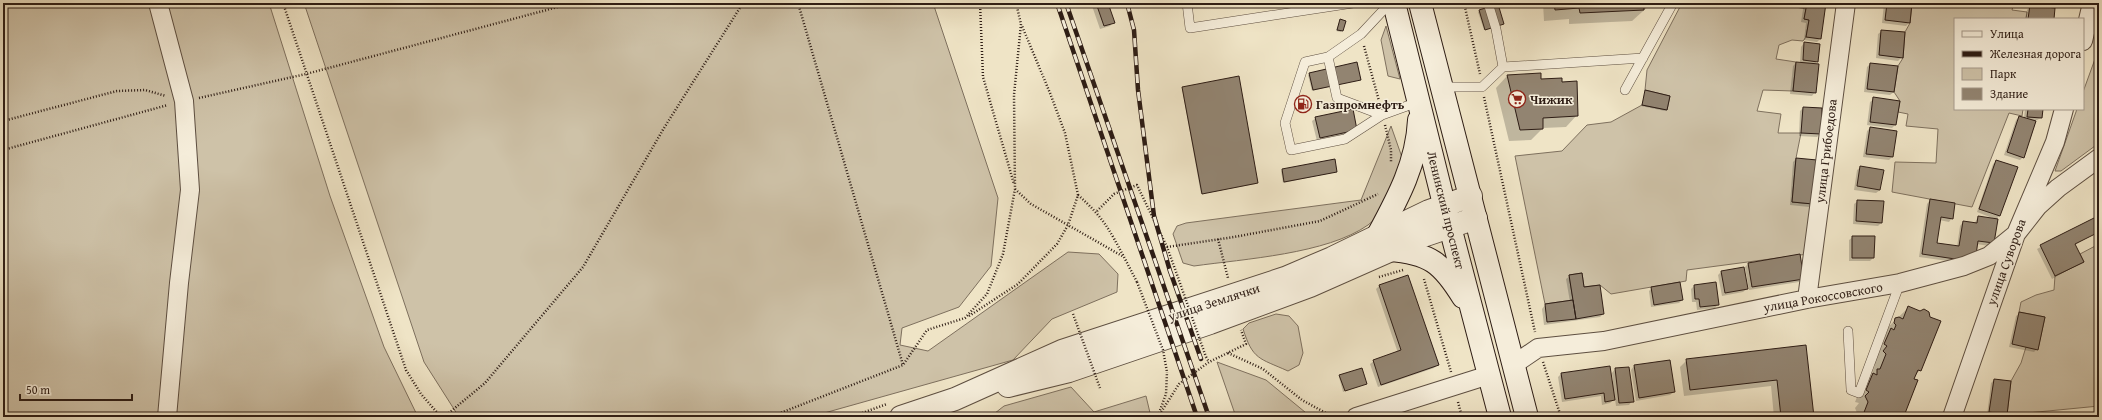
<svg xmlns="http://www.w3.org/2000/svg" width="2102" height="420" font-family="'Gentium Book Plus',serif">
<rect width="100%" height="100%" fill="#efe4c6"/>
<filter id="stains"><feTurbulence type="fractalNoise" baseFrequency=".005" numOctaves="4"/><feColorMatrix values="0 0 0 0 .2 0 0 0 0 .09 0 0 0 0 .02 0 0 0 .5 -.17"/></filter>
<radialGradient id="worn" r=".72"><stop offset=".6" stop-color="#630" stop-opacity="0"/><stop offset="1" stop-color="#630" stop-opacity=".3"/></radialGradient>
<!-- green -->
<path fill="#cec2a8" stroke="#7e705e" d="M3,3H269L330,196L384,347L418,417H3Z
M304,3H933L998,198L991,266L959,307L902,328L900,345L928,351L1068,252L1099,254L1118,274L1117,292L1052,319L1013,360L810,417H459L424,362Z
M1682,3H1775L1806,9L1804,19L1809,20L1806,37L1803,41L1792,40L1779,45L1776,59L1796,62L1793,91L1763,90L1757,111L1781,114L1778,133H1801L1796,158L1792,202L1813,204L1808,254L1687,270L1686,281L1611,294L1600,285L1584,287L1582,273L1569,275L1573,300L1545,304L1515,156L1562,151L1587,125L1611,122L1642,105L1667,110L1670,96L1645,90L1647,70Z
M1912,3H2014L2012,10L2027,12L2026,19H1955V109H2023L2022,116L2009,113L1972,207L1892,192L1895,162L1936,163L1938,129L1906,126L1908,114L1898,112L1900,101L1894,92L1898,66L1903,58L1905,32L1910,23Z
M1386,26L1400,79L1388,76L1381,40Z
M2099,48V143L2061,171H2055L2077,109H2083V92Z
M1391,126L1404,163C1396,184 1387,212 1368,225C1327,254 1244,259 1194,266L1183,263L1173,234L1177,226L1186,223L1361,200Z
M2099,244V406L2007,415L2011,381L2021,363L2026,347L2038,349L2045,317L2019,312L2021,302L2036,295L2054,290L2055,276L2084,262L2080,254Z
M1276,314L1289,316L1298,326L1303,353L1299,365L1288,371C1259,358 1253,360 1243,329L1249,323Z
M1217,362L1266,380L1311,417H1236Z
M1071,387L1094,412L1146,396L1151,417H990L1004,406Z"/>
<!-- shadow -->
<path fill="#0003" d="M1091,3H1107L1113,22L1110,26L1100,29Z
M1543,3H1652L1632,21L1569,24V19L1544,21Z
M1804,3H1825L1820,39L1817,42L1804,40L1806,23L1801,22Z
M1884,3H1911L1909,23L1906,26L1882,23Z
M2023,3H2059L2057,5Z
M2030,6L2053,19H2025L2027,10Z
M1480,10L1503,24L1484,30L1478,12Z
M1340,20L1345,21L1341,32L1336,31Z
M1882,31L1902,57L1898,61L1876,58L1878,34Z
M1804,43L1817,61L1814,65L1815,92L1812,96L1790,94L1793,66L1796,63H1800L1801,47Z
M1870,64L1897,67L1894,92L1890,95L1864,92L1867,67Z
M1310,74L1360,79L1312,91L1308,75Z
M1507,76L1540,80L1577,115L1566,127L1543,128L1531,140L1509,141L1496,88Z
M1183,87L1257,183L1256,184L1201,194L1182,89Z
M1646,92L1666,110L1665,111L1641,106Z
M1874,99L1895,125L1892,128L1867,125L1870,102Z
M1803,108L1820,134L1817,137L1799,136L1800,111Z
M2025,109H2042L2041,118L2035,121L2023,157L2020,160L2004,155L2016,120L2019,117L2024,118Z
M1316,118L1353,133L1317,141L1312,121Z
M1870,128L1896,131L1892,157L1889,160L1863,157L1867,131Z
M1796,159L1812,203L1809,207L1790,205L1793,162Z
M1997,161L2000,216L1997,218L1993,243L1990,246L1976,244L1970,264L1919,257L1927,204L1930,200L1952,218L1949,222L1939,220L1936,244L1957,247L1960,226L1963,222L1974,224L1978,217L1995,219L1977,212L1993,164Z
M1861,167L1880,190L1876,193L1854,190L1857,170Z
M1282,170L1336,172L1283,183L1281,171Z
M1858,201L1881,223L1878,226L1853,224L1854,204Z
M2099,212V224L2095,216Z
M2093,220L2099,231L2075,245L2083,262L2052,279L2037,249Z
M1853,237L1873,258L1870,261H1849V240Z
M1749,263L1803,279L1799,282L1749,290L1745,267Z
M1721,272L1747,288H1748L1743,292L1722,296L1718,275Z
M1570,276L1603,314L1600,317L1544,325L1542,309L1545,305L1570,302L1566,279Z
M1407,277L1437,365L1434,368L1378,387L1370,364L1374,361L1398,353L1376,289L1379,286Z
M1694,286L1718,304L1715,308L1697,310L1696,302H1692L1691,289Z
M1652,288L1682,300L1679,303L1651,307L1649,291Z
M1908,308L1920,370L1914,377L1903,415L1901,417H1855L1857,413L1855,408L1859,403L1855,402L1862,385L1871,376L1875,365L1873,363L1884,331Z
M2020,313L2037,349L2034,352L2009,347L2016,316Z
M1805,346L1813,417H1774L1771,386L1684,396L1680,367L1687,360Z
M1634,366L1674,392L1670,395L1636,401L1631,370Z
M1615,369L1632,401L1629,405L1616,406L1615,399L1610,403L1602,405L1601,396L1562,402L1558,377L1561,374L1611,381H1613L1612,373Z
M1340,376L1366,383L1343,392L1339,377Z
M1994,380L2006,414L2003,417L1987,415L1991,383Z
M1454,414L1455,417H1443Z"/>
<!-- building -->
<path fill="#928471" stroke="#2e1d15" d="M1096,3H1108L1115,23L1104,26Z
M1554,3H1644V10L1580,13L1579,8L1555,10Z
M1807,3H1826L1821,39L1806,37L1809,20L1804,19Z
M1887,3H1912L1910,23L1885,20Z
M1498,4L1504,24L1485,30L1479,10Z
M2030,5L2055,8L2054,19H2028Z
M1340,19L1346,21L1343,31L1337,30Z
M1881,30L1905,32L1903,58L1879,55Z
M1804,42L1820,44L1818,62L1803,60Z
M1357,62L1361,80L1313,90L1309,73Z
M1796,62L1819,64L1816,93L1793,91Z
M1870,63L1898,66L1894,92L1867,89Z
M1541,73V79L1562,78V82L1577,81L1578,116L1543,118V129L1520,130L1507,75Z
M1239,76L1258,183L1202,194L1182,87Z
M1645,90L1670,96L1667,110L1642,105Z
M1873,97L1900,101L1896,125L1870,122Z
M1803,107L1822,108L1821,134L1801,133Z
M1353,109L1357,130L1320,138L1315,117Z
M2028,109H2043L2042,118L2027,117Z
M2019,116L2036,121L2024,158L2007,152Z
M1870,127L1897,131L1893,157L1866,154Z
M1796,158L1817,160L1813,204L1792,202Z
M1335,159L1337,172L1284,182L1282,169Z
M1996,160L2018,167L2000,216L1979,209Z
M1860,166L1884,170L1880,190L1857,186Z
M1930,199L1955,203L1953,219L1941,217L1937,243L1959,246L1963,221L1977,223L1978,216L1998,219L1994,243L1978,241L1975,262L1922,254Z
M1857,200L1884,201L1882,223L1856,221Z
M2094,218L2099,232L2075,244L2084,262L2055,276L2040,245Z
M1852,236H1875L1874,258H1852Z
M1800,254L1804,279L1752,287L1748,263Z
M1744,267L1748,289L1725,293L1721,271Z
M1582,273L1584,287L1600,285L1604,314L1576,319L1569,275Z
M1408,275L1439,365L1381,385L1373,360L1401,350L1379,285Z
M1680,282L1683,300L1654,305L1651,287Z
M1716,282L1719,305L1700,307L1699,299H1695L1694,285Z
M1573,300L1576,319L1547,322L1545,304Z
M1908,306L1920,311L1924,309L1929,312L1930,317L1941,321L1921,371L1918,370L1914,379L1918,380L1904,416L1900,414L1899,417H1868L1863,415L1868,402L1865,396L1869,392L1866,390L1873,373L1877,375V369H1880L1886,354L1883,351L1887,346L1884,344L1891,328L1894,330L1896,325L1894,323L1895,318L1899,317L1903,319Z
M2019,312L2045,317L2038,350L2012,344Z
M1806,345L1814,417H1781L1777,380L1690,390L1686,359Z
M1670,360L1675,392L1639,398L1634,365Z
M1610,366L1615,400L1605,402L1604,393L1565,399L1561,373Z
M1629,367L1634,402L1619,403L1615,368Z
M1362,368L1367,384L1345,391L1339,375Z
M1994,379L2011,381L2007,415L1989,412Z"/>
<g fill="none" stroke-linecap="round" stroke-linejoin="round">
<!-- service casing -->
<g stroke="#5e4f41" stroke-width="10">
<path id="service" d="M1187,3L1190,28L1353,3
M1390,3L1361,34L1328,57L1305,62L1285,123L1291,150L1345,139L1382,115L1418,102
M1488,3L1496,29L1503,67
M1328,57L1337,98L1382,115
M1442,87H1482L1503,67L1643,58
M1625,90L1673,3
M1848,331L1851,390L1859,393L1900,283"/>
</g>
<!-- minor casing -->
<g stroke="#5e4f41" stroke-width="20">
<path id="minor" d="M158,3L184,101L190,190L179,283L167,417
M2083,41L2092,3
M1807,299L1846,3
M1513,365L1538,348L1604,341L1807,299L1900,283L1964,266L1989,256L2016,234L2038,206L2058,188L2099,158
M1356,417L1489,375
M1952,417L2016,234L2055,142L2064,109"/>
</g>
<!-- tertiary casing -->
<g stroke="#5e4f41" stroke-width="24">
<path id="tertiary" d="M1008,386L1069,371L1210,323L1310,286L1423,236L1476,218
M901,417L955,399L1062,351L1285,278L1332,258L1429,211L1471,196"/>
</g>
<!-- secondary casing -->
<g stroke="#2e1d15" stroke-width="24">
<path id="secondary" d="M1394,3L1444,204L1500,417
M1420,3L1527,417
M1378,235C1398,198 1417,163 1419,120
M1389,250C1430,253 1442,263 1463,297"/>
</g>
<!-- path -->
<path stroke="#2e1d15" stroke-width="2.5" stroke-dasharray="1 2" stroke-linecap="butt" d="M283,3L406,370L421,394L441,417
M798,3L903,365
M980,3L983,77L1014,184
M1464,3L1480,74
M1364,46L1379,101
M1484,97L1535,332
M199,98L306,74L573,3
M3,121L117,91L145,90L166,96
M1385,125L1391,150V163
M3,150L168,105
M1015,189L1031,204L1124,257L1137,282
M1078,195C1103,217 1109,229 1124,257
M1097,211L1114,194L1137,185L1167,247L1175,269
M1218,239L1228,278
M1167,247L1234,237L1320,221L1378,194
M1379,277L1403,270
M1424,279L1451,372
M969,316L1018,284L1057,244L1068,225L1078,195L1065,133L1050,93L1022,26
M1228,353L1263,369L1302,400L1333,417
M1206,357L1209,362
M1543,362L1561,417
M1458,402L1462,417
M1159,413L1166,394L1167,372
M444,417L485,383L583,267L664,128L743,3
M770,417L903,365L927,330L965,318L987,294L1003,254L1015,189L1014,95L1021,24L1016,3
M851,417L887,404
M1158,417L1179,384L1209,362L1246,344L1241,330"/>
<!-- service -->
<use href="#service" stroke="#f5edda" stroke-width="9"/>
<!-- minor -->
<use href="#minor" stroke="#f5edda" stroke-width="18"/>
<!-- tertiary -->
<use href="#tertiary" stroke="#f5edda" stroke-width="22"/>
<!-- secondary -->
<use href="#secondary" stroke="#f5edda" stroke-width="22"/>
<!-- rail casing -->
<g stroke="#2e1d15" stroke-width="4.5">
<path id="rail" d="M1057,3L1197,417
M1066,3L1209,417
M1127,3L1134,30L1138,90L1154,216L1170,271L1201,359"/>
</g>
<!-- rail -->
<use href="#rail" stroke="#f5edda" stroke-width="3" stroke-dasharray="9" stroke-linecap="butt"/>
<!-- path-bridge -->
<path stroke="#2e1d15" stroke-width="2.5" stroke-dasharray="1 2" stroke-linecap="butt" d="M1175,269L1206,357
M1137,282L1163,350L1167,372
M1073,314L1100,388"/>
</g>
<!-- icons -->
<defs>
<g id="supermarket-ring" transform="scale(0.9)"><circle r="9.5" fill="#f5edda" stroke="#8f2418" stroke-width="1.5"/><path d="M-6-5.5h2.5l.6 2H6L4.5 2H-2.5L-4.4-4H-6ZM-1.5 3.2a1.3 1.3 0 1 0 .1 0ZM3 3.2a1.3 1.3 0 1 0 .1 0Z" fill="#8f2418"/></g>
<g id="fuel-ring" transform="scale(0.9)"><circle r="9.5" fill="#f5edda" stroke="#8f2418" stroke-width="1.5"/><path d="M-5.5-6h7V0h2V4h1.3V-2.5L3-4.5l.8-.8L6-3V5H2.5V1h-1V6h-7ZM-4.2-4.7v3.2H.2V-4.7Z" fill="#8f2418"/></g>
</defs>
<g fill-rule="evenodd">
<use href="#supermarket-ring" x="1517" y="99"/>
<use href="#fuel-ring" x="1303" y="104"/>
</g>
<g text-anchor="middle" dominant-baseline="central" stroke-width="3" stroke-linejoin="round" paint-order="stroke">
<!-- poi labels -->
<g font-size="13" font-weight="bold" fill="#2e1d15" stroke="#f5edda" text-anchor="start">
<text x="1530" y="99">Чижик</text>
<text x="1316" y="104">Газпромнефть</text>
</g>
<!-- street labels -->
<g font-size="13" fill="#2e1d15" stroke="#f5edda">
<text transform="translate(1826 151) rotate(-83)">улица Грибоедова</text>
<text transform="translate(1446 210) rotate(76)">Ленинский проспект</text>
<text transform="translate(2006 262) rotate(-70)">улица Суворова</text>
<text transform="translate(1823 297) rotate(-10)">улица Рокоссовского</text>
<text transform="translate(1214 302) rotate(-18)">улица Землячки</text>
</g>
</g>
<!-- margin -->
<rect width="2102" height="420" fill="none" stroke="#efe4c6" stroke-width="16"/>
<rect x="4" y="4" width="2094" height="412" fill="none" stroke="#2e1d15" stroke-width="2"/>
<rect x="8" y="8" width="2086" height="404" fill="none" stroke="#2e1d15"/>
<!-- legend -->
<rect x="1954" y="18" width="130" height="92" fill="#f5edda" stroke="#a59a8b"/>
<rect x="1962" y="31" width="20" height="6" fill="#f5edda" stroke="#a59a8b"/>
<text x="1990" y="38" font-size="12" fill="#2e1d15">Улица</text>
<rect x="1962" y="51" width="20" height="6" fill="#2e1d15" stroke="#a59a8b"/>
<text x="1990" y="58" font-size="12" fill="#2e1d15">Железная дорога</text>
<rect x="1962" y="68" width="20" height="12" fill="#cec2a8" stroke="#a59a8b"/>
<text x="1990" y="78" font-size="12" fill="#2e1d15">Парк</text>
<rect x="1962" y="88" width="20" height="12" fill="#928471" stroke="#a59a8b"/>
<text x="1990" y="98" font-size="12" fill="#2e1d15">Здание</text>
<!-- scale -->
<path d="M20 394v6h112v-6" fill="none" stroke="#2e1d15" stroke-width="2"/>
<text x="26" y="394" font-size="12" fill="#2e1d15" stroke="#f5edda" stroke-width="3" paint-order="stroke">50 m</text>
<rect width="100%" height="100%" filter="url(#stains)"/>
<rect width="100%" height="100%" fill="url(#worn)"/>
</svg>
